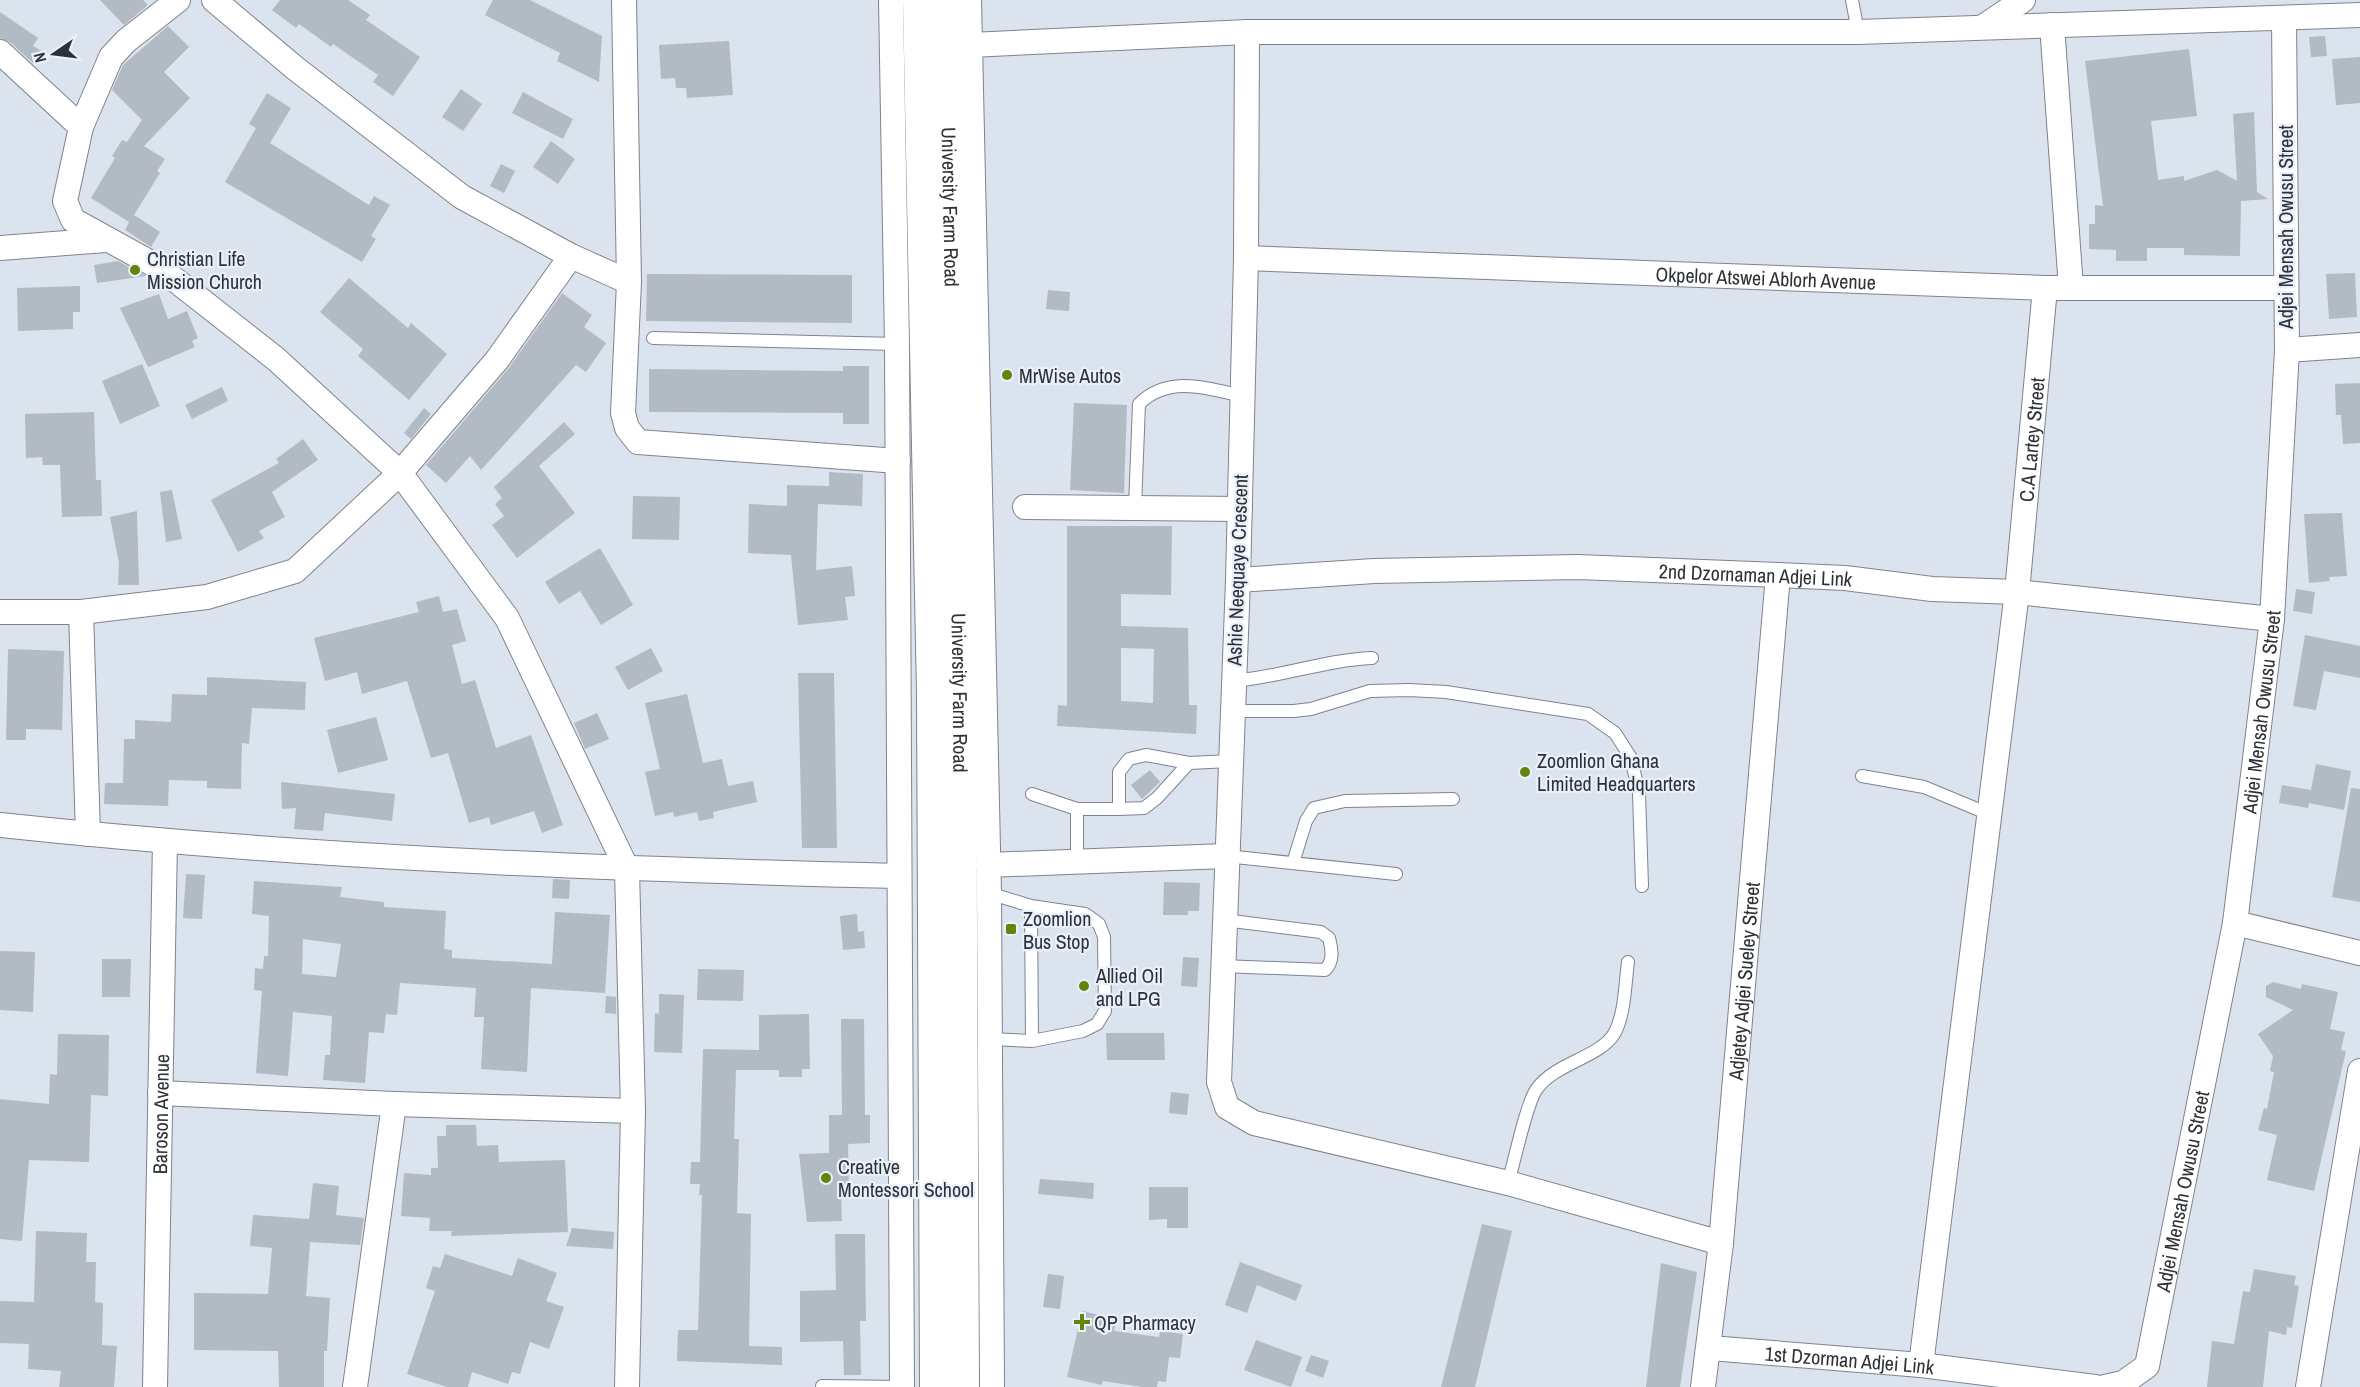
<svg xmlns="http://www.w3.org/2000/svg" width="2360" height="1387" font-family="'Archivo Narrow',sans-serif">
<rect width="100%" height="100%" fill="#dbe3ee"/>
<!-- building -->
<path fill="#b2bac4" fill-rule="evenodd" d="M100,0H143L148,5L124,25Z
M280,0H348L370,15L366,20L420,57L393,96L373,82L378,75L333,44L331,47L299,24L296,28L272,10Z
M493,0H530L602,36L599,82L557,61L560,53L485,15Z
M0,12L38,38L33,46L43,52L34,64L10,42L0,38Z
M168,26L189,47L164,72L190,98L144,146L165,159L157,171L160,173L134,215L160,232L151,247L125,230L129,222L91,198L115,158L112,156L122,140L127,142L142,120L112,90L123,65Z
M2325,36L2327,56L2311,57L2309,37Z
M729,41L733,95L687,98L686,88H676L675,78L661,79L659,45Z
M2189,49L2197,116L2151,121L2158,180L2184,176V181L2217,170L2237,181L2233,114L2254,112L2257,192L2268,199L2241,201L2240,256L2184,255V248H2147V261H2116V250L2089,249V224H2095V205L2103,206L2085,61Z
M2360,57V103L2336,105L2332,59Z
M461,89L482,104L463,131L442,117Z
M523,92L573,119L563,139L512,113Z
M267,93L291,108L270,143L369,205L374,196L390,205L371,236L376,239L362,262L225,182L256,128L249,124Z
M551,141L575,159L558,184L533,167Z
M501,164L515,171L504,193L490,186Z
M118,261L146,276L97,283L94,265Z
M2355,273L2357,317L2329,319L2326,274Z
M647,274L852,275V323L646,321Z
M349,278L408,328L411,323L447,354L409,400L358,356L363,349L320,312Z
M80,286V312H73V329L18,331L17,288Z
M1048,290L1070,292L1069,311L1046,309Z
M562,293L592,315L584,327L606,343L586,372L576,365L481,470L470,456L446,483L426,465L508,369Z
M159,294L168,319L187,311L198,338L192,341L195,347L148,367L120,308Z
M142,364L160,406L120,424L102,381Z
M843,366H869V424H843V413L649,412V369L843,371Z
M2360,383V443L2343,444L2341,415H2336L2335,384Z
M222,387L228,401L192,419L185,405Z
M1074,403L1127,405L1124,493L1070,490Z
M424,408L431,414L411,439L404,433Z
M94,412L96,480H101L102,516L62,517L60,465H43L42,457L26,458L25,414Z
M564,422L575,434L539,466L575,513L517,558L492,525L504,516L495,504L502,498L494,487Z
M303,439L318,460L272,492L285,517L259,531L264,538L238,552L211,500L279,463L276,459Z
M829,472L863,474L862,506L818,504L816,570L852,566L855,596L845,597L848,620L798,625L791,555L748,553L749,504L787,506V485L829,486Z
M172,490L182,539L166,542L160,492Z
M633,496L680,497L679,540L632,539Z
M137,511L139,585H118L119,563L110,517Z
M2342,513L2347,576L2329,577L2330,581L2309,583L2304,514Z
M1067,526H1172L1171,595L1121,594V626L1188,628L1189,705H1197L1196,734L1057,726L1058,705L1067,706ZM1121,648L1154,649L1153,703L1121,701Z
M600,548L633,605L601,625L580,591L559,604L545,582Z
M2296,589L2315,592L2312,614L2293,611Z
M439,596L443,612L457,609L466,641L452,645L462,684L475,680L496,748L531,735L563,825L542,833L534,811L491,825L489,817L469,823L448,753L431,758L407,681L362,694L357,672L325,681L314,638L419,612L416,602Z
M2305,635L2360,646V678L2324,671L2316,710L2293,706Z
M651,648L663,671L628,690L615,667Z
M8,649L64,651L62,730L26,729V740H6Z
M798,673H834L837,848H802Z
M207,677L306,682L305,710L252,708L249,744L242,743L241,789L207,788V781L169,780L168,806L104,804L105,783H123L124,739H135V720L171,722L172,694L207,695Z
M687,694L703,763L722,759L728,786L753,781L757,802L713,812L714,818L699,821L697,812L674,817L673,812L655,816L645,772L660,769L645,703Z
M597,713L609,739L585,749L574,723Z
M376,717L388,760L338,773L327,730Z
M2316,764L2351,771L2344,810L2309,803L2308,808L2279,803L2282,785L2311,790Z
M1150,770L1160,782L1142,799L1131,785Z
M281,782L395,794L392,821L325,813L323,831L294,829L296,808L282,809Z
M2351,788L2360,789V902L2332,897Z
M186,874L205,875L202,919L183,918Z
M553,879L570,880L569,899L552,898Z
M254,881L342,887L340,897L384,902V907L446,911L444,949L452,950V958L552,964L555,912L610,915L605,993L531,988L527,1072L481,1069L484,1017H474L476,988L400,983L397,1015L386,1014L384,1033L369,1032L365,1083L323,1080L325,1055H330L332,1016L293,1012L288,1076L256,1073L262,991L254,990L255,968L263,969L264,956H268L269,916L252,914ZM303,939L341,944L336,977L302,974Z
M1164,882L1200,883L1199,911H1188V915H1163Z
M857,914L858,932L864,931L865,948L843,950L840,916Z
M0,951L35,952L33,1012L0,1010Z
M1183,957L1199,958L1197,987L1181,986Z
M102,959H131L130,997H102Z
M698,969L744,970L743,1001L697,1000Z
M2273,982L2301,989L2302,984L2338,992L2330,1029L2345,1032L2341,1050L2346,1051L2314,1191L2267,1180L2277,1135L2258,1130L2264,1108L2267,1109L2274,1072L2270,1071L2273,1056L2258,1034L2293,1010L2266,997V986Z
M659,994L684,995L682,1053L654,1052L655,1013L659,1014Z
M606,996L616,997V1014L605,1013Z
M809,1014L810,1069H802V1077H779V1070H736L734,1139H739L737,1213L751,1214L749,1346L782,1347V1365L677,1361L678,1330H698L702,1195H699L700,1184H690L691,1162H700L703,1049L759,1050V1015Z
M841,1019H864L865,1115H870V1143L848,1144L849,1193H841L842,1221L807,1222L799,1154L829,1153V1115H842Z
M1106,1033H1164L1165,1060H1107Z
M58,1034L109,1035L108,1096L91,1095L89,1162L29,1160L22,1241L0,1239V1099L49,1104L50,1074L57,1075Z
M1171,1092L1189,1094L1187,1115L1169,1113Z
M446,1125H476L477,1146L498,1145L499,1162L565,1160L568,1232L451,1236L452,1231H429L430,1218L401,1216L404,1173L431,1175V1168H438L437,1136H446Z
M1040,1179L1094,1183L1093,1199L1038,1194Z
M313,1183L339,1186L336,1215L364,1218L360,1245L310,1242L306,1296L330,1298L327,1351H324V1387H279L278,1351L194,1350V1293L268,1294L272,1248L250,1246L253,1215L309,1219Z
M1149,1187H1188V1228H1167V1219L1149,1220Z
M1482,1224L1512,1231L1475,1387H1441Z
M572,1228L614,1232L613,1249L566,1246Z
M36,1231L87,1233L86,1262H96L95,1302L103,1303L102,1345L117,1346L114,1387H59L61,1371L28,1369L29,1344L0,1343V1301L34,1302Z
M835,1234H865L866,1321H860L861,1375H844L843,1341L800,1342V1291L836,1290Z
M445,1254L512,1276L518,1258L557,1273L546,1301L564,1307L549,1349L530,1342L520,1374L512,1372L508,1384L472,1372L468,1387H447L407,1374L435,1291L426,1288L433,1266L440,1268Z
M1240,1262L1302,1285L1296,1301L1257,1285L1247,1313L1225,1305Z
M1661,1263L1697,1272L1680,1387H1646Z
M2254,1269L2296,1276L2294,1285L2299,1286L2292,1328L2287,1327L2286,1335L2269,1331L2263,1387H2207L2212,1341L2234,1344L2243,1291L2250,1292Z
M1048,1274L1064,1276L1060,1309L1043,1307Z
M1082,1311L1117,1319L1114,1331L1159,1337L1160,1331L1183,1334L1180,1358L1169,1357L1166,1382L1158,1381L1157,1387H1142L1103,1381L1102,1385L1067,1377Z
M1256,1340L1302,1357L1291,1387L1244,1370Z
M1311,1355L1329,1361L1323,1378L1305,1371Z"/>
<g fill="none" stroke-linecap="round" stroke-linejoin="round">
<!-- service casing -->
<g stroke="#7d848e" stroke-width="14">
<path id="service" d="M1852,0L1858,32
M653,338L897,344
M1135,507L1139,404C1168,375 1207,388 1242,396
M1233,681C1281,677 1325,660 1372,658
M1232,711H1294L1311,709L1370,691L1409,690L1446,692L1588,714L1615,733L1631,758L1639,793L1642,886
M1862,776L1924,787L1989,814
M1032,794L1077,809H1119V772L1129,759L1146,755L1189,763L1230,761
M1077,809V861
M1119,809L1144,808L1157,798L1189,763
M1226,856L1396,874
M1293,863L1306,821L1314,808L1345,801L1453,799
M989,893L1031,906L1085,914L1099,924L1104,937L1105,1011L1097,1024L1083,1031L1032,1041L990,1039
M1031,906L1032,1041
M1222,966L1325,970C1334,961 1332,950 1329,938L1321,932L1224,920
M1508,1183C1514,1163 1526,1105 1536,1090C1554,1063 1599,1058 1614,1034C1625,1015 1625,984 1628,962
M822,1386L902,1387"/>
</g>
<!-- minor casing -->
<g stroke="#7d848e" stroke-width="26">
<g id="minor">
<path d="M178,0L126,41L111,57L81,127L65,201L73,220L160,268L276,359L400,473L507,618L627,869L633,1111L627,1387"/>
<path d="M214,0L295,68L462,197L571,256L629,282"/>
<path d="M624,0L629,282L623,413L627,428L638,442L898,461"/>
<path d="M891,0L897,344L902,1387"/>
<path d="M969,0L989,893L992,1387"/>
<path d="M2052,25L2071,288"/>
<path d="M1983,27L2023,0"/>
<path d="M1247,32L1246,258L1238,580L1219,1082L1227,1107L1254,1123L1508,1183L1721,1243"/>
<path d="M970,45L1247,32H1858L2360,15"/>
<path d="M0,52L81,127"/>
<path d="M0,248L106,240"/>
<path id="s1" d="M1246,258L2045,288H2285"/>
<path d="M2287,350L2360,345"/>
<path d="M1025,507L1240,509"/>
<path id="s2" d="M1238,580L1374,571L1578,567L1778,575L1845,578L1932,589L2017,592L2272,619"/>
<path d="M0,612H81L207,597L295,571L400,473L497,360L571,256"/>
<path d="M81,612L88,834"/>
<path d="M0,825C298,857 599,869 899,876"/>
<path d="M988,865L1226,856"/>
<path d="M2235,923L2360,953"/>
<path d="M160,1093L394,1104L633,1111"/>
<path id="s3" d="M1710,1348L1921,1365L2095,1387"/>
<path id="s4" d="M1921,1365L2017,592L2045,288"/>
<path id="s5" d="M155,1387L165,841"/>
<path d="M355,1387L394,1104"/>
<path id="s6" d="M1703,1387L1721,1243L1778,575"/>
<path id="s7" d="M2105,1387L2123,1383L2147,1366L2235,923L2272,619L2287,350L2284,19"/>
<path d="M2308,1387L2360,1071"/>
</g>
</g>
<!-- tertiary casing -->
<g stroke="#7d848e" stroke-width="32">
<g id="tertiary">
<path d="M918,0L932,694L935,1387"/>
<path id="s8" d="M947,0L961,694L964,1387"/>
</g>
</g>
<!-- service -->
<use href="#service" stroke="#fff" stroke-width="12"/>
<!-- minor -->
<use href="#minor" stroke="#fff" stroke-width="24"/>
<!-- tertiary -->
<use href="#tertiary" stroke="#fff" stroke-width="30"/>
</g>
<!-- markers -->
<g fill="#608508" stroke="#e8f0fb" stroke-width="2">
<circle cx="135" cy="270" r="6"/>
<circle cx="1007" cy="375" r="6"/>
<circle cx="1525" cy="772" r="6"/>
<rect x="1005" y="923" width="12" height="12" rx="3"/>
<circle cx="1084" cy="986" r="6"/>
<circle cx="826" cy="1178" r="6"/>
<path d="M1079 1313h6v6h6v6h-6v6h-6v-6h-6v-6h6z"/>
</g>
<g text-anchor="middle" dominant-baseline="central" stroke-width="4.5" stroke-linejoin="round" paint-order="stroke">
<!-- street labels -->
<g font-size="20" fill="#2e3236" stroke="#e8f0fb">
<text stroke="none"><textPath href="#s8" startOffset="207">University Farm Road</textPath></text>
<text transform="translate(2285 227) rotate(-90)">Adjei Mensah Owusu Street</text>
<text stroke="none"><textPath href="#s1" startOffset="520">Okpelor Atswei Ablorh Avenue</textPath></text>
<text stroke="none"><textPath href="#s4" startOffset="932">C.A Lartey Street</textPath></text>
<text transform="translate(1237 570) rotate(-88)">Ashie Neequaye Crescent</text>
<text stroke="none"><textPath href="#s2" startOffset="518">2nd Dzornaman Adjei Link</textPath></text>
<text stroke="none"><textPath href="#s8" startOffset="693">University Farm Road</textPath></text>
<text stroke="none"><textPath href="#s7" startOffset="712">Adjei Mensah Owusu Street</textPath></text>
<text stroke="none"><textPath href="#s6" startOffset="408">Adjetey Adjei Sueley Street</textPath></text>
<text stroke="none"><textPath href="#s5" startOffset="273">Baroson Avenue</textPath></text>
<text stroke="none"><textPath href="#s7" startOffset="226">Adjei Mensah Owusu Street</textPath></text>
<text stroke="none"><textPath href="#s3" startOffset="140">1st Dzorman Adjei Link</textPath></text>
</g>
<!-- poi labels -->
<g font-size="20" fill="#2e3236" stroke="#e8f0fb" text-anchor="start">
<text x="147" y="258">Christian Life<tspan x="147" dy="23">Mission Church</tspan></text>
<text x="1019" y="375">MrWise Autos</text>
<text x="1537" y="760">Zoomlion Ghana<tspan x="1537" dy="23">Limited Headquarters</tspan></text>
<text x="1023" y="918">Zoomlion<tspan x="1023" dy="23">Bus Stop</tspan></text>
<text x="1096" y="975">Allied Oil<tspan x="1096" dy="23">and LPG</tspan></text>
<text x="838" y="1166">Creative<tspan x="838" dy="23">Montessori School</tspan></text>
<text x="1094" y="1322">QP Pharmacy</text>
</g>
</g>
<!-- north arrow -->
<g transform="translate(54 54) rotate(256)" stroke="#e8f0fb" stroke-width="4.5" paint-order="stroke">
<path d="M0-4.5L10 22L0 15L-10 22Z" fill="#2e3236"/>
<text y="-9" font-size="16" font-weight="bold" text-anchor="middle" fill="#2e3236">N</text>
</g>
</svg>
